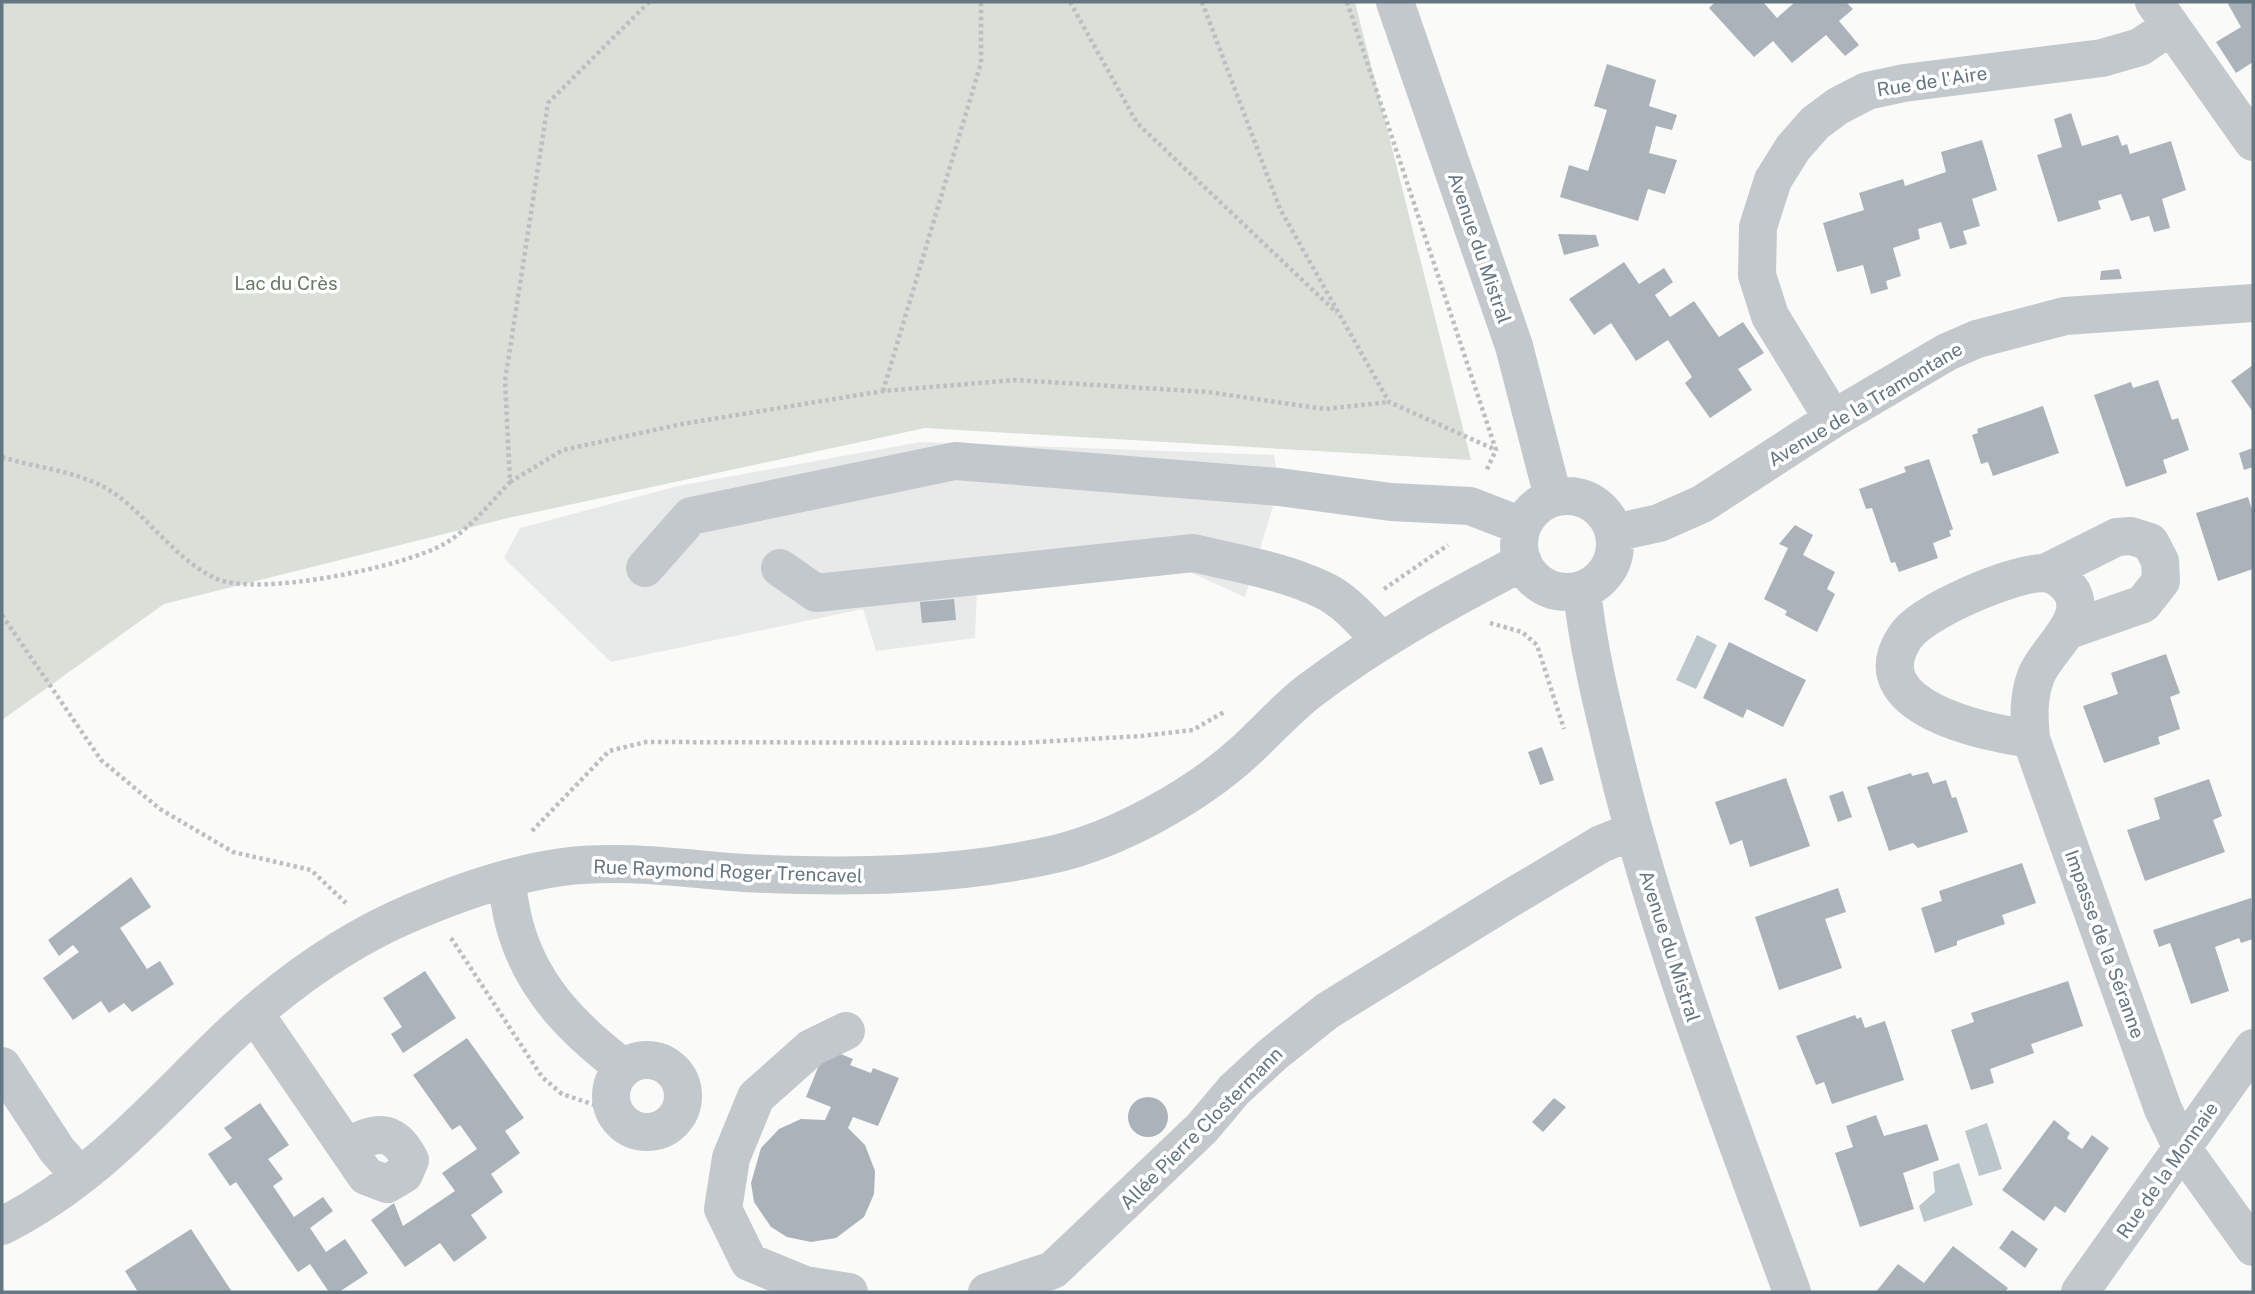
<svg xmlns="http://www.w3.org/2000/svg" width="2255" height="1294" font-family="'Public Sans',sans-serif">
<rect width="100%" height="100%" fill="#fafaf8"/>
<!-- built -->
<path fill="#e8e9e9" d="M920,442L1274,455L1279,487L1245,597L1187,571L977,589L975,638L876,651L863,609L611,662L504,558L520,528L678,486Z"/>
<!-- green -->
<path fill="#dadfd7" d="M2,2H1355L1471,460L925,428L508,518L164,604L2,720Z"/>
<!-- water -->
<path fill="#bbc7cb" d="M1697,635L1717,645L1696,689L1676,680Z
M1987,1123L2002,1169L1979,1176L1965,1131Z
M1959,1163L1973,1205L1924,1222L1919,1206L1935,1192L1933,1172Z"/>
<!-- building -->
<path fill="#aab3b9" d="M1715,2H1763L1777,18L1795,2H1846L1853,9L1839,21L1859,45L1845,56L1826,35L1792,63L1773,41L1754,57L1709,8Z
M2232,2H2253V62L2236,73L2216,42L2241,27L2228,4Z
M1607,64L1656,80L1649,106L1677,115L1672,130L1656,126L1649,153L1677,160L1665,194L1648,189L1638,221L1560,197L1569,165L1588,171L1607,110L1594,106Z
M2071,113L2082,146L2118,135L2122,146L2127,144L2130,154L2171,141L2186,190L2162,199L2170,228L2154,232L2149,216L2131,221L2121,194L2098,201L2101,209L2058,222L2037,155L2062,147L2054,119Z
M1982,140L1997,190L1972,199L1980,226L1963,231L1967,244L1950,249L1941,222L1918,229L1920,239L1893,248L1901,276L1886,281L1888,289L1871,294L1863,265L1837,272L1823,223L1864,210L1859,193L1903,179L1905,186L1946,172L1941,152Z
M1558,234L1596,235L1599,246L1564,255Z
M1624,262L1639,284L1664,268L1673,282L1655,295L1670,317L1694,301L1719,337L1743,322L1764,353L1738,369L1752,390L1710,418L1685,383L1692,377L1668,340L1636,361L1611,323L1594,335L1569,299Z
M2119,269L2122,279L2100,280L2101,271Z
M2253,365V412L2231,381Z
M2158,380L2172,420L2178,418L2189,450L2163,460L2167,473L2126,487L2094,395L2131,382L2133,388Z
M2043,406L2059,453L1993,476L1988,462L1981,464L1972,435L1978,433L1977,429Z
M2253,448V467L2244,470L2239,453Z
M1929,459L1953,529L1949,531L1951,536L1933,543L1938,558L1899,572L1895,562L1891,563L1872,508L1866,509L1859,489L1906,472L1904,467Z
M2248,497L2253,513V569L2218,581L2196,513Z
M1795,525L1813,535L1803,555L1835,572L1827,589L1835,594L1817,632L1785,615L1787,611L1764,599L1788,548L1779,544Z
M954,599L956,620L922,623L920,602Z
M1729,642L1806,680L1783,727L1747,709L1743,718L1703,698Z
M2166,654L2180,693L2170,697L2180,729L2158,737L2160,744L2104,763L2083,706L2118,694L2111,673Z
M1542,747L1554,780L1540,785L1528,752Z
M1928,772L1933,784L1946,780L1952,798L1956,797L1968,832L1918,848L1913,843L1889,851L1867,787L1911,773L1912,776Z
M1786,778L1810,846L1750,867L1742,840L1730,845L1715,802Z
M2209,779L2222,816L2213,820L2225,852L2145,881L2127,830L2160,819L2154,798Z
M1843,791L1852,817L1838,822L1829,796Z
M2022,863L2036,903L2002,915L2005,924L1957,941V945L1935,953L1921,908L1942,901L1939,891Z
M131,877L151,907L120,928L147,969L160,961L174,984L132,1012L124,1003L109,1013L101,1001L73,1020L43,978L79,952L73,945L59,956L48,940Z
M1838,888L1846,912L1825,919L1842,968L1779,990L1755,917Z
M2251,898L2253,939L2241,943L2239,938L2215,947L2229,991L2191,1004L2170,943L2159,947L2153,930Z
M425,971L456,1018L403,1053L391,1034L402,1027L383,998Z
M2068,981L2083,1026L2031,1044L2034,1053L1990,1069L1994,1083L1971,1090L1951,1030L1974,1022L1971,1013Z
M1855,1015L1857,1019L1861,1017L1865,1028L1885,1021L1904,1080L1832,1104L1824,1082L1816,1085L1796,1036Z
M467,1038L524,1118L505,1131L520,1153L491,1174L503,1192L471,1215L487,1238L454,1262L440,1243L405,1267L371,1220L394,1203L403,1226L455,1191L442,1173L477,1149L460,1125L452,1130L413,1075Z
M826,1048L853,1059L850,1065L871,1073L873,1068L899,1078L878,1126L853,1117L848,1128L865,1145L875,1171L874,1194L864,1217L836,1238L811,1242L787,1237L771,1227L754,1202L751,1183L761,1148L779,1129L801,1119L825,1120L831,1107L806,1097Z
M1128 1117a20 20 0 1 1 40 0a20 20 0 1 1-40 0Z
M1554,1098L1566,1107L1543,1132L1532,1122Z
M260,1103L289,1145L268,1159L283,1179L273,1186L294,1217L323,1197L333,1211L310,1228L326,1252L345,1239L368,1273L339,1292H329L310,1264L298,1272L236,1182L230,1186L208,1154L232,1138L224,1128Z
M1876,1115L1884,1136L1927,1124L1939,1160L1903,1173L1914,1209L1860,1227L1835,1153L1853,1147L1846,1126Z
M2054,1120L2070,1133L2067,1138L2082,1149L2092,1135L2109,1148L2065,1213L2055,1206L2044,1221L2002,1190Z
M191,1229L232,1292H138L125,1271Z
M2012,1230L2038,1249L2025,1268L1999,1248Z
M1953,1246L2008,1288L2005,1292H1876L1898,1264L1924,1283Z"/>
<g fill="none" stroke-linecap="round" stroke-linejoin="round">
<!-- path -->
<path stroke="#bbbfc2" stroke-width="4.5" stroke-dasharray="3.5 3.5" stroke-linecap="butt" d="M1070,2L1137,123L1337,313
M1202,2L1280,209L1389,402L1496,450
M1347,2L1496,450L1486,471
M883,391L981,63V2
M2,457C39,469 85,471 118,496C151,521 177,560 215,578C256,598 404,567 444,544C470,529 489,504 510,482L505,381L548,103L649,2
M510,482L563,450L682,424L883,391L1015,380L1208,392L1325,409L1389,402
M1384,589L1448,545
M2,615L101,760L160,809L233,852L311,870L346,903
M1490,623L1522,632L1537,645L1564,729
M532,831L609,751L646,742L1020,743L1141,736L1193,730L1224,712
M451,938L542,1077L562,1094L613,1111"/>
<!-- minor -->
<path stroke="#c3c8cc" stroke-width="38" d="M1395,2L1514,346L1553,497
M2154,2L2253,142
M1833,419L1770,316L1757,275L1758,227L1773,180L1793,148L1815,123L1838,106L1867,91L1904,83L2102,58L2140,47L2171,26
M1519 544a48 48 0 1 1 96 0a48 48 0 1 1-96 0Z
M1614,533L1659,523L1702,504L1833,419L1947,352L1977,339L2065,316L2253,303
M645,568L691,516L955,461L1279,487L1391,502L1470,506L1522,526
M780,568L816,593L1193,553C1236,563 1283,571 1323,590C1345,600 1363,622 1380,639
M2045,573L2117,537L2131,536L2150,542L2160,561L2161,581L2143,604L2066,631
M1582,590C1588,649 1602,704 1616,762C1660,943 1728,1117 1792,1292
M2031,739C1986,733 1858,707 1905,637C1922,611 2011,574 2042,573C2055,573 2066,582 2072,592C2088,621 2045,651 2036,676C2028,697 2029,717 2031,739L2163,1109L2182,1148L2253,1247
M506,879C509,897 511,916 517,933C535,992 577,1032 624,1068
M255,1014L366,1176L387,1184L404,1174L410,1160C393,1126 375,1132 346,1147
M846,1031L811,1048L756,1097L731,1158L723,1209L749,1262L805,1285L849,1292
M611 1096a36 36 0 1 1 72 0a36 36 0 1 1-72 0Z
M2,1066L57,1150L80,1176
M2,1226C95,1179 154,1108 227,1038C281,987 344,941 413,912C460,892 512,874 562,867C622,859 685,869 744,873C848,878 954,877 1055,854C1119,839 1197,795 1244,752C1266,732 1285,710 1308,692C1375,641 1447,601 1523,562
M987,1292L1053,1270L1202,1128L1234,1090L1272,1055L1327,1011L1509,899L1601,844L1633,831
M2080,1292L2253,1048"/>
</g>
<g text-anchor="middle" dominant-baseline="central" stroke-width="7" stroke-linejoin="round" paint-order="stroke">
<!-- street labels -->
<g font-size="19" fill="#657683" stroke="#fff">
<text transform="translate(1932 81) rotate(-9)">Rue de l'Aire</text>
<text transform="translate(1480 248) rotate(71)">Avenue du Mistral</text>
<text transform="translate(1865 404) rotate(-31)">Avenue de la Tramontane</text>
<text transform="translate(728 871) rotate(2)">Rue Raymond Roger Trencavel</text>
<text transform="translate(2105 944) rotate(70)">Impasse de la Séranne</text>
<text transform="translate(1670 946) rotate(72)">Avenue du Mistral</text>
<text transform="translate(1201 1128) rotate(-45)">Allée Pierre Clostermann</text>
<text transform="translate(2167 1170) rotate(-55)">Rue de la Monnaie</text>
</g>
<!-- park labels -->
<g font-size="19" fill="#687a64" stroke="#fff">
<text x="286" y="283">Lac du Crès</text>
</g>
</g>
<!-- border -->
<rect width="2255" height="1294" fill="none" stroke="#657683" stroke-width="7"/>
</svg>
